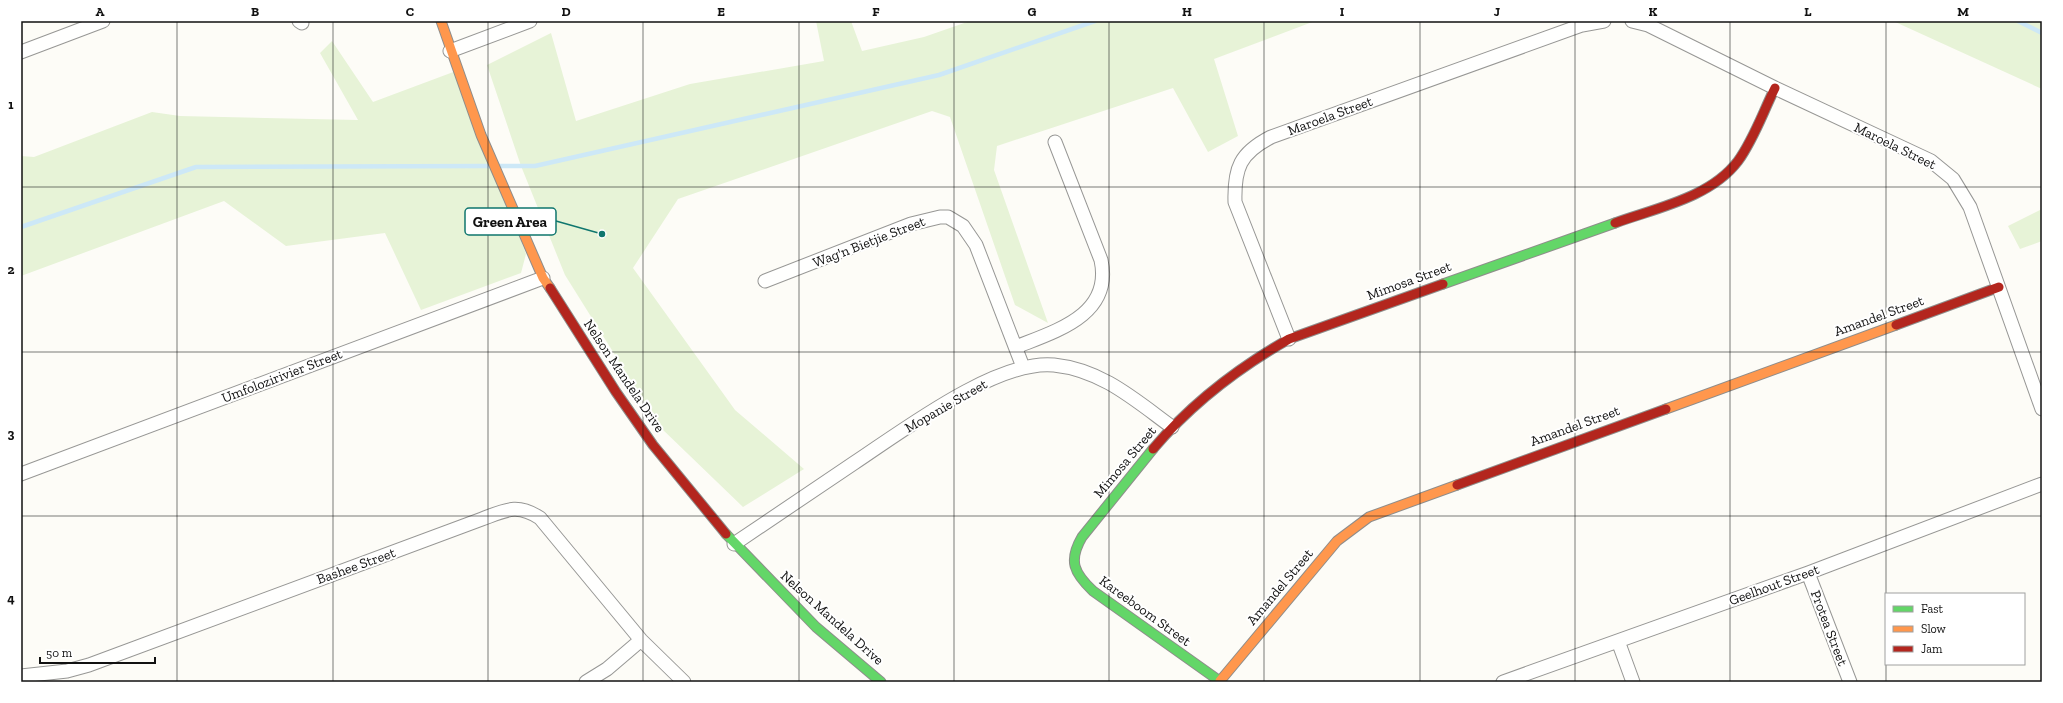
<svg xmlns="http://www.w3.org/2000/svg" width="2063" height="703" font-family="'Zilla Slab',serif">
<rect width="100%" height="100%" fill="#fdfcf7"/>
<!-- green -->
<path fill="#e7f3d7" d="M816,21H851L862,51L924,37L970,21H1315L1214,59L1238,136L1208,152L1173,88L997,146L994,170L1048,323L1015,305L950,117L932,111L678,199L633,268L735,410L804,469L743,507L660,427L565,275L521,166L487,65L551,33L576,121L690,84L824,61Z
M1893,21H2042V89Z
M332,41L373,102L456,71L526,254L521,273L421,310L385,233L286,246L224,201L21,276V156L34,157L152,112L180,116L358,120L320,53Z
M2042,209V241L2020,249L2008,226Z"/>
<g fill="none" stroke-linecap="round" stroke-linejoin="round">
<!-- stream -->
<path stroke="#cde8f7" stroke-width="4.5" d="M2018,21L2042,33
M499,166H535L939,75L1095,21
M21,227L196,167L489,166"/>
<!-- street casing -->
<g stroke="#979795" stroke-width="15">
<path id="street" d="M299,21L302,23
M1632,21L1648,25L1775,88L1931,161L1953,179L1970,207L2042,409
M450,51L530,21
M21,52L103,21
M765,281L911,224L940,217H948L963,226L976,245L1023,367
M1289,339L1235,202C1234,168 1240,153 1271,137L1582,25L1604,21
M1016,347C1056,331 1113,315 1101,260L1055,142
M21,474L543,278
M734,544C774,517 814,490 854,463C901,432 997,359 1054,365C1102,370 1135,400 1172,427
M1808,573L1850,682
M1618,641L1633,682
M21,676L67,671L89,665L482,519C506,510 517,503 540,518L641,640L684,682
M586,682L607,669L641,640
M1503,682L1808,573L2042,484"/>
</g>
<!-- fast casing -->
<g stroke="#8e8d8b" stroke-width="11">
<path id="fast" d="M1443,284L1615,223
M1153,449L1082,537C1068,561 1074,573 1093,591L1221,682
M726,534L816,627L881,682"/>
</g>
<!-- slow casing -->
<g stroke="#8e8d8b" stroke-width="11">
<path id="slow" d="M441,21L481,135L543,278L550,288
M1666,409L1896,325
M1220,681L1337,541L1369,517L1457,485"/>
</g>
<!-- jam casing -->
<g stroke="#8e8d8b" stroke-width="11">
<path id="jam" d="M1615,223C1656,208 1710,198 1738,161C1754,139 1763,112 1775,88
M550,288L616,392L653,445L726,534
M1896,325L1999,287
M1153,449C1191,404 1238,368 1289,339L1443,284
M1457,485L1666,409"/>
</g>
<!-- street -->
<use href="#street" stroke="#fffffe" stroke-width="13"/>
<!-- fast -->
<use href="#fast" stroke="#63d668" stroke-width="9"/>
<!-- slow -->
<use href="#slow" stroke="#ff974d" stroke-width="9"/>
<!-- jam -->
<use href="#jam" stroke="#b3261e" stroke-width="9"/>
</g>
<!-- grid -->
<path fill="none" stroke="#111" stroke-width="1" stroke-opacity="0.55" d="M177,21V682M333,21V682M488,21V682M643,21V682M799,21V682M954,21V682M1109,21V682M1264,21V682M1420,21V682M1575,21V682M1730,21V682M1886,21V682M21,187H2042M21,352H2042M21,516H2042"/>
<g text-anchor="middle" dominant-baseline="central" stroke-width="4" stroke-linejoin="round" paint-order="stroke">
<!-- street labels -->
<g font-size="14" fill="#111" stroke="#fff">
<text transform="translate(1330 116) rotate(-20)">Maroela Street</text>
<text transform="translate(1895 146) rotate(26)">Maroela Street</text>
<text transform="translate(869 242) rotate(-21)">Wag'n Bietjie Street</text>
<text transform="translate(1409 281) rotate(-20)">Mimosa Street</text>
<text transform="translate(1879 316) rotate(-20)">Amandel Street</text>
<text transform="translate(282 376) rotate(-21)">Umfolozirivier Street</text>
<text transform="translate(624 376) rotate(56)">Nelson Mandela Drive</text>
<text transform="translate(946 406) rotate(-30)">Mopanie Street</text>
<text transform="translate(1575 426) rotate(-20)">Amandel Street</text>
<text transform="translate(1125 462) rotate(-50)">Mimosa Street</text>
<text transform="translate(356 566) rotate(-20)">Bashee Street</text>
<text transform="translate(1774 585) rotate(-20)">Geelhout Street</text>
<text transform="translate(1280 587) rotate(-50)">Amandel Street</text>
<text transform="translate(1145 611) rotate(36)">Kareeboom Street</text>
<text transform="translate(832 618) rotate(42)">Nelson Mandela Drive</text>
<text transform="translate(1829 628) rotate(69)">Protea Street</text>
</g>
</g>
<!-- callouts -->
<path fill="none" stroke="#0f766e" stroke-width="1.5" d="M602 234L556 221"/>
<circle fill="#0f766e" stroke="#fff" stroke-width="1.5" cx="602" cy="234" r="4"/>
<rect fill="#fff" stroke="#0f766e" stroke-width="1.5" x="465" y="208" width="91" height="27" rx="4"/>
<g font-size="15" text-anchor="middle" font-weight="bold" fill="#111">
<text x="510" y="227">Green Area</text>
</g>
<!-- border -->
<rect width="2063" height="703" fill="none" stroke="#ffffff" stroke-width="44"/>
<!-- legend -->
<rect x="1885" y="593" width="140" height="72" fill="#ffffff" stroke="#a0a0a0"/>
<rect x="1893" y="606" width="20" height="6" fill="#63d668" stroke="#a0a0a0"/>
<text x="1921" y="613" font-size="12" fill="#111111">Fast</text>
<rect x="1893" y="626" width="20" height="6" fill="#ff974d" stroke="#a0a0a0"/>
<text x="1921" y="633" font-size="12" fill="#111111">Slow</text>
<rect x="1893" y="646" width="20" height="6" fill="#b3261e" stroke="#a0a0a0"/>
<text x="1921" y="653" font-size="12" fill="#111111">Jam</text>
<!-- scale -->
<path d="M40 657v6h115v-6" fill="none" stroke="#111111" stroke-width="2"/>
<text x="46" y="657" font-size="12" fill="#111111" stroke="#ffffff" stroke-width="3" paint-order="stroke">50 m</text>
<rect x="22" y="22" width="2019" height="659" fill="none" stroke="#111" stroke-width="1.5"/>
<g font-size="13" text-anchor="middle" font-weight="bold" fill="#111">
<text x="100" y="16">A</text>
<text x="255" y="16">B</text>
<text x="410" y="16">C</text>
<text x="566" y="16">D</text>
<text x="721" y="16">E</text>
<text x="876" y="16">F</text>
<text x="1032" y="16">G</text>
<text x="1187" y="16">H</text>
<text x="1342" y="16">I</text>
<text x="1497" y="16">J</text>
<text x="1653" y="16">K</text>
<text x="1808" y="16">L</text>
<text x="1963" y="16">M</text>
<text x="11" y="109">1</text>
<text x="11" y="274">2</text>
<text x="11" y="438">3</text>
<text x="11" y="603">4</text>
</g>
</svg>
